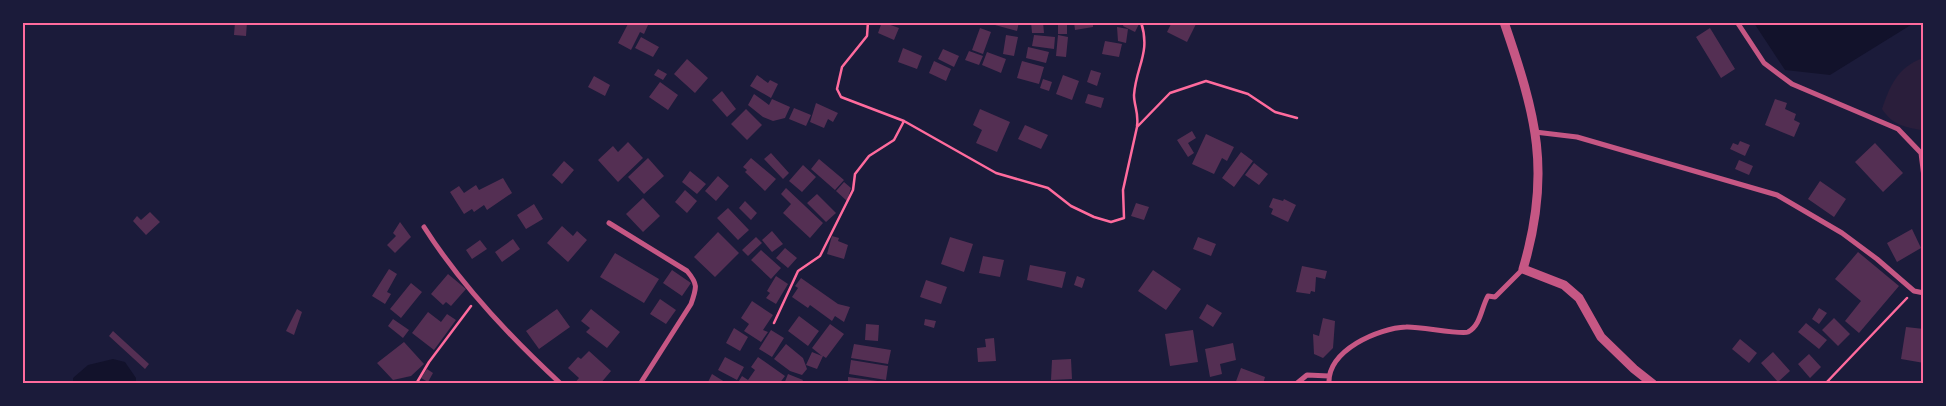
<svg xmlns="http://www.w3.org/2000/svg" width="1946" height="406" font-family="'Source Sans 3',sans-serif">
<rect width="100%" height="100%" fill="#1b1b3a"/>
<!-- green -->
<path fill="#2a1e3b" d="M1923,58L1924,124L1921,130C1903,127 1892,124 1882,109C1890,85 1898,67 1923,58Z"/>
<!-- water -->
<path fill="#12122b" d="M1754,23V22L1914,23L1830,75L1785,70Z
M113,359L125,362L136,378V383H73V378L88,365Z"/>
<!-- building -->
<path fill="#542f53" d="M235,22H247L246,36L234,35Z
M629,22H643L648,25L644,34L640,32L631,50L618,43Z
M882,22L899,28L894,40L878,33Z
M984,22H1019L1017,31Z
M1031,22H1043L1044,33H1032Z
M1058,22H1067V34H1058Z
M1074,22H1093V27L1075,30Z
M1124,22H1140L1135,32L1123,26Z
M1172,22H1197L1187,42L1167,32Z
M1117,27L1128,29L1126,43L1118,41Z
M980,28L991,32L983,54L972,50Z
M1710,28L1735,69L1721,78L1696,37Z
M1006,35L1018,37L1014,56L1003,54Z
M1034,35L1055,37L1054,49L1032,46Z
M1058,35L1068,37L1066,57L1056,56Z
M641,37L659,47L653,57L635,48Z
M1105,41L1122,44L1119,57L1102,54Z
M1028,47L1049,52L1046,63L1026,58Z
M903,48L922,56L917,69L898,62Z
M943,49L959,56L954,67L938,59Z
M969,51L983,56L979,65L965,60Z
M987,52L1006,59L1001,73L982,65Z
M687,59L708,78L695,93L674,74Z
M934,61L951,69L946,81L929,73Z
M1022,61L1044,67L1039,84L1017,78Z
M658,69L667,74L663,80L654,75Z
M1091,70L1101,73L1097,86L1087,82Z
M757,75L768,83L770,80L778,84L771,98L750,86Z
M1063,75L1079,81L1072,100L1056,94Z
M594,76L610,85L605,96L588,87Z
M1043,79L1052,82L1049,91L1040,88Z
M660,82L678,95L668,110L649,97Z
M722,91L736,109L727,117L712,100Z
M754,94L769,105L772,99L790,107L785,118L773,121L763,117L748,105Z
M1088,94L1104,98L1101,108L1085,103Z
M1775,99L1787,103L1785,109L1796,114L1794,120L1800,123L1794,137L1765,125Z
M816,103L838,113L833,122L828,119L824,128L810,122Z
M794,108L811,115L806,126L789,119Z
M746,109L762,125L747,140L731,124Z
M980,109L1010,122L997,152L976,143L982,130L973,125Z
M1025,125L1048,135L1041,149L1018,139Z
M1192,131L1196,138L1188,143L1194,153L1188,157L1177,140Z
M1206,134L1234,147L1227,161L1222,158L1214,174L1192,164Z
M1740,141L1750,145L1745,156L1730,149L1733,143L1738,145Z
M628,142L643,158L618,182L598,160L613,146L618,152Z
M1875,143L1903,173L1883,192L1855,162Z
M1241,152L1253,161L1234,187L1222,178Z
M771,153L789,173L783,179L764,159Z
M648,158L664,176L644,194L628,177Z
M751,158L776,179L765,191L745,172L747,170L743,167Z
M819,159L844,180L835,190L811,169Z
M1739,160L1753,166L1749,175L1735,169Z
M564,161L574,170L562,184L552,175Z
M1254,163L1268,174L1259,185L1245,175Z
M803,165L816,177L802,192L789,181Z
M690,171L706,184L697,194L682,182Z
M718,176L729,186L716,201L705,191Z
M503,178L512,193L487,210L484,205L474,212L472,209L464,214L450,192L459,186L464,193L476,185L479,190Z
M1820,181L1846,199L1834,217L1808,199Z
M844,182L851,188L847,201L836,191Z
M786,188L823,223L810,238L783,213L791,204L781,194Z
M685,190L697,201L687,213L675,202Z
M817,194L836,213L826,222L807,203Z
M643,198L660,216L643,232L626,214Z
M1273,198L1283,201L1284,199L1296,205L1288,222L1271,214L1273,209L1269,207Z
M745,201L757,213L751,220L739,208Z
M1136,203L1149,207L1144,220L1131,216Z
M534,204L543,219L526,229L517,215Z
M728,208L749,230L738,240L717,218Z
M150,212L160,222L146,235L133,221L137,216L141,220Z
M400,222L411,237L395,253L387,245L396,236L393,233Z
M562,226L573,236L577,231L587,240L568,262L547,243Z
M1912,229L1921,248L1897,262L1887,243Z
M772,231L783,244L772,252L762,240Z
M718,232L739,253L715,277L694,257Z
M832,236L839,238L838,241L848,245L844,259L827,254Z
M756,237L762,243L748,256L742,250Z
M950,237L973,244L964,272L941,264Z
M1198,237L1216,244L1211,256L1193,249Z
M513,239L520,249L502,262L495,252Z
M480,240L487,249L472,259L466,250Z
M785,248L797,258L788,268L776,258Z
M761,250L781,268L771,279L751,260Z
M1858,252L1899,286L1859,333L1845,321L1861,301L1835,279Z
M615,253L659,279L644,303L600,277Z
M983,256L1004,260L1000,277L979,273Z
M1030,265L1066,272L1062,288L1027,280Z
M1302,266L1327,271L1325,279L1316,277L1315,292L1311,291L1310,294L1296,292Z
M389,269L397,274L387,292L391,294L385,304L372,296Z
M672,270L691,283L682,296L663,283Z
M1153,270L1181,289L1166,310L1138,291Z
M448,274L466,289L451,306L446,302L443,305L431,294Z
M776,276L788,284L776,304L766,298L770,293L767,291Z
M1077,276L1085,279L1082,288L1074,285Z
M801,278L838,304L850,307L844,322L835,316L832,321L810,305L808,308L792,297L798,288L795,286Z
M926,280L947,287L941,304L920,297Z
M411,283L422,292L401,318L390,309Z
M660,299L676,310L666,324L650,314Z
M752,301L773,315L763,330L768,332L761,342L744,331L749,324L741,318Z
M1207,304L1222,313L1213,327L1199,318Z
M1819,308L1827,313L1819,324L1812,319Z
M297,309L302,312L294,335L286,331Z
M557,309L570,327L539,349L526,331Z
M591,309L620,332L607,348L586,332L590,328L581,321Z
M428,312L441,322L447,314L456,320L434,350L412,333Z
M799,316L819,331L808,346L788,331Z
M1323,318L1335,321L1333,348L1323,358L1314,354L1313,334L1319,336Z
M1834,318L1850,334L1838,346L1822,330Z
M393,319L409,330L403,338L388,326Z
M925,319L936,321L934,328L924,325Z
M1806,323L1827,340L1819,349L1798,332Z
M830,324L844,334L826,358L823,356L817,369L806,365L812,352L822,356L812,348Z
M866,324L879,325L878,341L865,340Z
M1906,327L1924,329V363L1901,359Z
M734,328L748,337L740,351L726,343Z
M771,330L784,338L772,357L759,349Z
M1193,330L1198,362L1170,366L1165,334Z
M113,331L149,364L145,369L109,336Z
M994,338L996,361L978,362L977,348L986,347L985,339Z
M1740,339L1757,353L1749,363L1732,349Z
M404,342L424,364L411,376L393,380L377,363Z
M1233,343L1236,360L1220,364L1222,374L1210,377L1205,349Z
M786,344L803,358L807,369L802,375L790,371L774,359Z
M854,344L891,350L888,364L851,358Z
M589,351L611,371L600,384H574L579,378L568,368L578,357L581,359Z
M1773,352L1790,371L1778,382L1761,363Z
M1809,354L1821,367L1810,378L1798,364Z
M725,357L744,367L737,380L718,370Z
M758,357L785,376L779,384H737L742,376L748,380L755,370L751,367Z
M1071,359L1072,379L1051,380L1052,360Z
M851,360L888,366L886,380L849,374Z
M1241,368L1265,377L1263,384H1235Z
M427,369L433,373L428,382L421,378Z
M712,374L728,384H707Z
M788,374L803,380L801,384H784Z
M848,377L885,382V384H848Z"/>
<g fill="none" stroke-linecap="round" stroke-linejoin="round">
<!-- path -->
<path stroke="#ff6b9d" stroke-width="2.5" d="M868,22L867,36L842,67L837,89L841,97L904,121
M1137,126C1139,113 1134,106 1134,95C1136,66 1151,53 1141,22
M774,323L798,271L820,256L853,190L855,174L869,156L894,140L904,121L996,173L1048,188L1071,206L1094,217L1111,222L1124,218L1123,190L1137,127L1170,93L1206,81L1248,94L1275,112L1297,118
M416,384L429,362L471,306
M1825,384L1907,298"/>
<!-- minor -->
<path stroke="#c65784" stroke-width="5" d="M1737,22L1764,63L1792,84L1898,129L1921,153L1924,177
M1535,132L1577,137L1777,195L1842,233L1877,259L1914,291L1924,293
M609,223L687,271C698,284 697,287 691,304L640,384
M424,227C461,285 510,337 561,384
M1296,384L1307,375L1329,376
M1329,384C1327,350 1379,328 1406,327C1418,326 1461,335 1468,332C1481,325 1481,308 1488,296L1495,297L1523,269"/>
<!-- tertiary -->
<path stroke="#c65784" stroke-width="9" d="M1504,22C1536,115 1552,172 1523,269L1564,285L1579,298L1601,337L1634,369L1653,384"/>
</g>
<!-- border -->
<rect width="1946" height="406" fill="none" stroke="#1b1b3a" stroke-width="48"/>
<rect x="24" y="24" width="1898" height="358" fill="none" stroke="#ff6b9d" stroke-width="2"/>
</svg>
